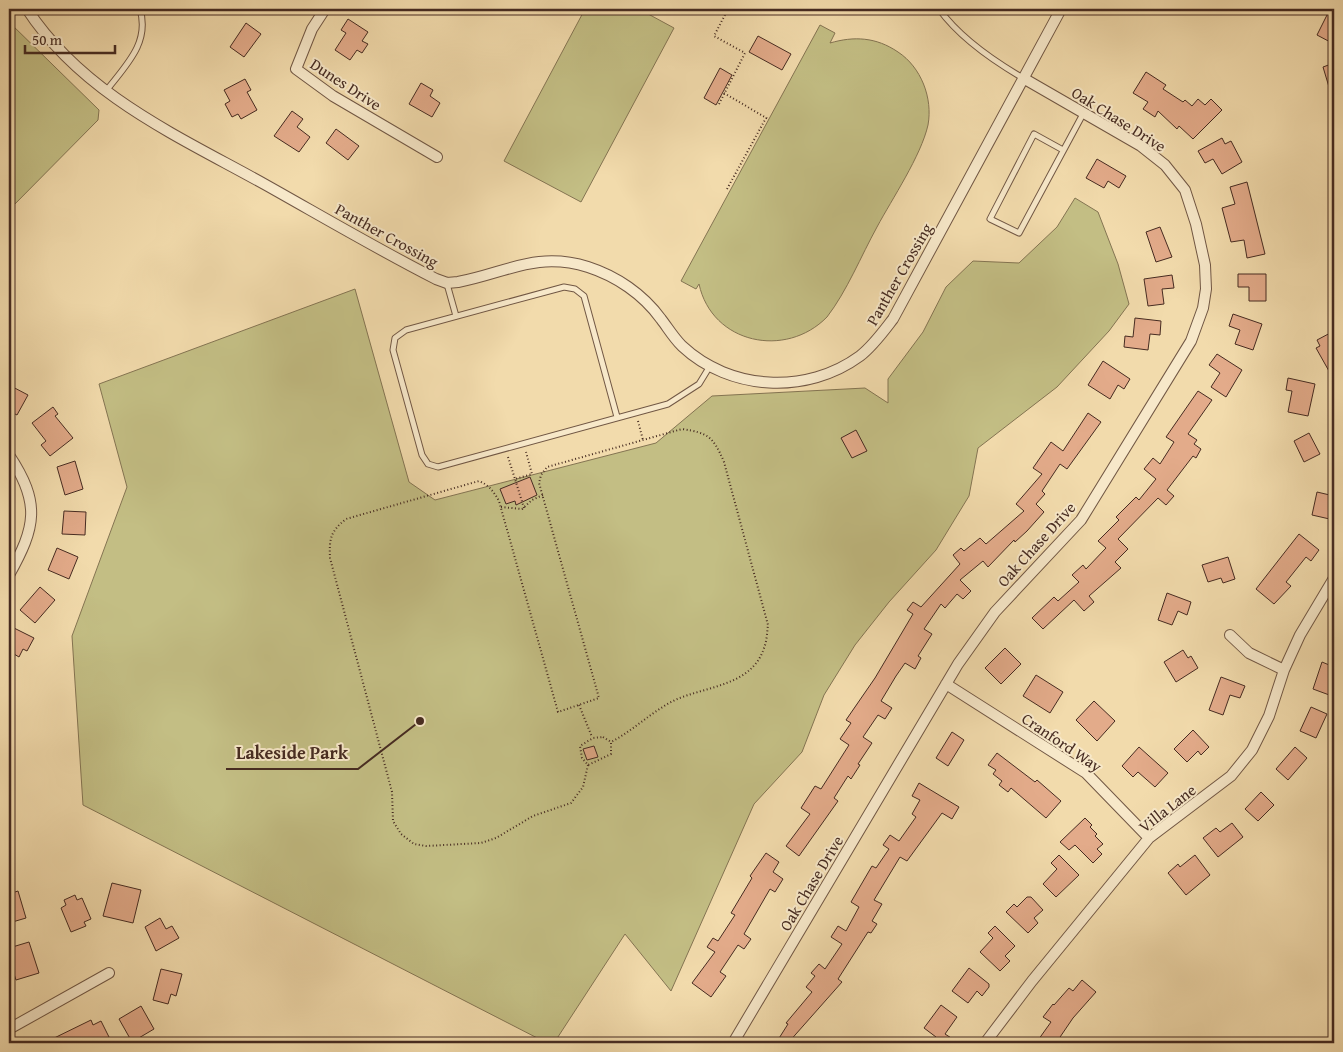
<svg xmlns="http://www.w3.org/2000/svg" width="1343" height="1052" font-family="'Gentium Book Plus',serif">
<rect width="100%" height="100%" fill="#f2dbac"/>
<filter id="stains"><feTurbulence type="fractalNoise" baseFrequency=".004" numOctaves="4"/><feColorMatrix values="0 0 0 0 .2 0 0 0 0 .09 0 0 0 0 .02 0 0 0 .5 -.17"/></filter>
<radialGradient id="worn" r=".72"><stop offset=".6" stop-color="#630" stop-opacity="0"/><stop offset="1" stop-color="#630" stop-opacity=".3"/></radialGradient>
<!-- green -->
<path fill="#c3be84" stroke="#847452" d="M585,9H639L674,28L581,202L504,161Z
M9,22L99,110L98,120L9,210Z
M820,25L835,33L830,43C854,36 876,37 898,52C921,67 933,98 928,125C921,156 892,199 877,227C861,256 847,291 827,317C786,359 712,344 699,284L696,289L681,281Z
M1075,198L1098,212L1118,264L1129,304L1109,331L1057,387L978,448L969,496L936,550L889,602L855,645L824,695L802,752L754,804L671,991L625,934L554,1043H547L83,805L72,636L127,487L99,384L355,289L409,482L435,500L656,443L712,396L865,388L888,403V379L923,332L946,287L973,261L1019,263L1057,227Z"/>
<!-- building -->
<path fill="#e3ab8a" stroke="#462b21" d="M1330,9H1334V44L1317,35Z
M348,19L368,32L362,41L368,44L362,53L357,50L350,60L335,50L346,33L341,30Z
M246,23L261,34L244,57L230,47Z
M758,36L791,54L782,70L749,52Z
M1334,63V96L1332,97L1323,67Z
M720,68L732,75L716,105L704,98Z
M1146,72L1166,85L1163,89L1183,102L1185,100L1192,106L1198,99L1205,105L1211,99L1222,110L1193,139L1179,126L1177,129L1158,111L1155,117L1143,109L1148,102L1133,93Z
M245,79L251,90L247,92L257,110L241,119L238,114L232,117L225,104L230,101L224,90Z
M421,83L433,90L430,96L440,103L432,117L409,104Z
M292,111L303,119L297,127L310,137L299,152L274,136Z
M336,129L359,146L348,160L326,143Z
M1222,138L1225,144L1231,141L1242,162L1222,174L1213,159L1205,163L1198,151Z
M1097,159L1126,176L1119,188L1108,181L1104,188L1086,178Z
M1247,182L1265,254L1247,258L1244,240L1231,242L1222,208L1235,204L1230,187Z
M1160,227L1172,257L1156,262L1146,232Z
M1238,274H1266V301H1249V287H1238Z
M1172,275L1174,288L1162,289L1164,304L1148,306L1144,279Z
M1233,314L1262,324L1253,350L1235,344L1240,330L1229,326Z
M1135,318L1161,321L1160,335L1150,334L1148,350L1124,347L1125,336L1133,337Z
M1334,331V380L1316,348L1320,346L1317,340Z
M1217,354L1242,370L1226,397L1211,387L1220,373L1209,365Z
M1103,361L1130,379L1124,389L1118,385L1110,399L1088,385Z
M1288,378L1315,384L1308,416L1288,412L1292,391L1286,390Z
M9,385L28,395L17,415L9,411Z
M1198,391L1212,400L1188,434L1197,440L1194,444L1201,449L1196,458L1193,456L1167,490L1174,496L1166,505L1158,498L1118,539L1128,549L1115,562L1121,568L1089,596L1094,602L1084,611L1074,600L1043,629L1032,618L1054,597L1058,601L1079,582L1072,575L1083,565L1086,569L1106,548L1098,541L1119,520L1116,517L1136,497L1139,500L1156,479L1144,469L1153,458L1160,464L1174,442L1166,437Z
M53,407L58,414L55,416L73,438L50,456L41,445L46,441L32,423Z
M1088,413L1101,422L1067,469L1060,464L1042,491L1045,494L1036,504L1044,512L1027,531L1015,542L1014,540L988,567L983,561L960,580L971,591L963,599L957,594L945,608L941,604L924,629L932,634L918,656L921,658L915,669L905,663L896,676L881,701L892,708L885,719L878,715L863,737L872,743L858,764L860,765L851,779L848,776L834,798L838,801L799,856L786,846L810,814L801,808L815,786L821,789L849,745L840,739L851,723L846,720L875,678L913,614L907,610L913,602L921,607L960,564L953,555L961,548L964,551L980,538L986,544L1024,511L1016,504L1042,474L1033,468L1051,442L1063,451Z
M856,430L867,451L852,458L841,438Z
M1309,433L1320,454L1304,462L1294,441Z
M75,461L83,489L65,495L57,467Z
M530,477L537,495L516,505L515,501L506,504L500,489Z
M1317,492L1334,496V520L1312,515Z
M64,511L86,512L85,535L62,534Z
M1299,534L1319,550L1311,561L1306,557L1286,582L1291,586L1274,604L1256,589Z
M57,548L78,557L69,579L48,570Z
M1228,557L1235,579L1223,583L1221,578L1208,582L1202,565Z
M40,587L55,600L35,623L20,610Z
M1167,593L1191,602L1187,615L1178,611L1172,625L1158,620Z
M12,627L34,638L27,651L23,649L19,657L9,651V635Z
M1005,648L1021,664L1001,684L985,668Z
M1183,650L1188,658L1191,656L1198,668L1176,682L1164,662Z
M1322,662L1334,667V690L1332,696L1313,689Z
M1036,675L1063,692L1050,713L1023,696Z
M1221,677L1245,686L1240,698L1230,695L1223,715L1209,710Z
M1094,701L1115,721L1097,741L1076,720Z
M1311,707L1327,714L1316,738L1300,731Z
M1193,730L1209,747L1201,755L1198,751L1187,762L1174,749Z
M952,732L964,740L948,766L936,758Z
M594,746L598,757L587,760L583,749Z
M1139,747L1168,773L1155,787L1138,772L1133,777L1122,766Z
M1295,747L1307,758L1288,780L1276,769Z
M997,753L1035,782L1037,780L1061,801L1046,818L1011,788L1008,792L999,785L1002,781L993,774L996,770L988,765Z
M919,783L959,807L952,819L942,813L907,861L900,857L874,900L882,904L872,921L877,924L871,933L868,932L838,979L842,982L788,1043H776L788,1024L786,1023L812,992L806,987L815,976L811,973L819,964L825,969L842,944L831,937L838,926L846,931L859,907L851,902L872,866L876,868L889,849L883,845L890,835L899,841L916,817L912,814L920,800L912,796Z
M1261,792L1274,805L1258,821L1245,809Z
M1085,818L1092,825L1090,827L1097,834L1095,836L1103,844L1097,849L1102,854L1093,863L1075,845L1069,850L1060,842Z
M1232,823L1243,837L1218,857L1203,838L1216,828L1220,832Z
M766,853L779,862L773,872L783,879L775,892L770,889L744,934L751,939L744,949L738,945L720,972L726,976L711,997L692,983L715,952L707,947L713,938L718,941L735,915L731,913L752,878L750,876Z
M1059,855L1079,875L1056,897L1043,884L1057,869L1051,863Z
M1195,855L1210,875L1186,895L1168,873L1178,864L1180,867Z
M112,883L141,890L133,923L103,916Z
M18,891L26,918L9,923V894Z
M75,895L77,900L82,898L91,919L84,922L86,926L71,932L61,908L66,905L64,900Z
M1027,897H1031L1043,910L1034,918L1038,923L1028,933L1006,912L1014,904L1017,907Z
M160,918L166,929L172,926L179,938L156,951L145,927Z
M995,926L1015,946L1005,956L1010,961L1000,971L980,952L993,938L988,933Z
M29,942L39,973L16,980L9,958V948Z
M969,968L989,984V987L982,996L977,991L968,1003L952,991Z
M161,969L182,974L176,996L171,994L168,1004L153,1000Z
M1082,980L1096,992L1073,1018L1056,1043H1036L1051,1022L1043,1017L1053,1004L1054,1005L1069,988L1073,991Z
M941,1005L957,1017L945,1034L959,1043H931L936,1037L924,1028Z
M141,1006L154,1029L132,1042L119,1019Z
M91,1020L93,1025L101,1021L112,1043H44Z"/>
<g fill="none" stroke-linecap="round" stroke-linejoin="round">
<!-- service casing -->
<g stroke="#715744" stroke-width="7">
<path id="service" d="M939,9C960,38 992,60 1023,78
M106,91C126,65 150,43 140,9
M1063,150L1034,134L990,219L1019,233L1083,114
M447,284L456,316
M617,417L584,296L575,289L564,287L406,330L395,338L393,350L422,455L428,464L438,467L668,404L699,384L710,366"/>
</g>
<!-- minor casing -->
<g stroke="#715744" stroke-width="12">
<path id="minor" d="M27,9C83,95 180,137 266,185C323,217 379,250 436,279L447,283L458,282C506,273 536,251 588,267C616,276 643,294 661,319C668,328 673,337 682,346C730,391 807,395 860,356C873,346 883,332 893,319L1061,9
M325,9L312,29L296,69L333,96L437,157
M9,455C41,503 36,527 9,575
M1230,635L1249,653L1284,670
M946,684L1086,773L1149,838
M9,1029L109,973
M733,1043L958,664L995,612L1081,520L1191,341L1203,308L1206,289L1205,265L1196,224L1185,190L1165,165L1141,146L1023,78
M985,1043L1032,981L1149,838L1231,776L1252,750L1269,716L1284,670L1300,635L1334,578"/>
</g>
<!-- path -->
<path stroke="#462b21" stroke-width="2" stroke-dasharray="1 2.5" stroke-linecap="butt" d="M724,93L768,119
M719,104L745,53L714,36L728,9
M727,189L766,118
M638,421L643,440
M508,457L515,479
M501,507L522,509L532,500L543,495
M524,508L515,479L532,474L526,452
M579,705L592,737
M603,737L611,742V754L588,765L582,758L580,746L593,738Z
M588,765L583,787L571,803L533,816L496,838L481,843L426,846L414,844L401,834L393,821L392,792L330,558C329,538 331,531 346,519L479,481C489,485 494,492 499,501L558,712L599,698L539,483L541,475L547,467L682,429C708,433 713,436 724,462L768,625C767,632 767,641 764,648C752,686 706,686 675,700C651,712 634,730 611,742"/>
<!-- service -->
<use href="#service" stroke="#f7e8c9" stroke-width="5"/>
<!-- minor -->
<use href="#minor" stroke="#f7e8c9" stroke-width="10"/>
</g>
<g text-anchor="middle" dominant-baseline="central" stroke-width="4" stroke-linejoin="round" paint-order="stroke">
<!-- street labels -->
<g font-size="16" fill="#462b21" stroke="#f7e8c9">
<text transform="translate(346 84) rotate(33)">Dunes Drive</text>
<text transform="translate(1119 119) rotate(32)">Oak Chase Drive</text>
<text transform="translate(387 235) rotate(29)">Panther Crossing</text>
<text transform="translate(899 274) rotate(-60)">Panther Crossing</text>
<text transform="translate(1036 544) rotate(-48)">Oak Chase Drive</text>
<text transform="translate(1062 742) rotate(34)">Cranford Way</text>
<text transform="translate(1167 808) rotate(-38)">Villa Lane</text>
<text transform="translate(811 883) rotate(-59)">Oak Chase Drive</text>
</g>
</g>
<!-- callouts -->
<path fill="none" stroke="#462b21" stroke-width="2" d="M420 721L358 769H226"/>
<circle fill="#462b21" stroke="#f7e8c9" stroke-width="2" cx="420" cy="721" r="5"/>
<g font-size="18" text-anchor="middle" font-weight="bold" fill="#462b21" stroke="#f7e8c9" stroke-width="4" stroke-linejoin="round" paint-order="stroke">
<text x="292" y="759">Lakeside Park</text>
</g>
<!-- margin -->
<rect width="1343" height="1052" fill="none" stroke="#f2dbac" stroke-width="30"/>
<rect x="10" y="10" width="1323" height="1032" fill="none" stroke="#462b21" stroke-width="2.5"/>
<rect x="15" y="15" width="1313" height="1022" fill="none" stroke="#462b21"/>
<!-- scale -->
<path d="M25 45v8h90v-8" fill="none" stroke="#462b21" stroke-width="2.5"/>
<text x="32" y="45" font-size="15" fill="#462b21" stroke="#f7e8c9" stroke-width="4" paint-order="stroke">50 m</text>
<rect width="100%" height="100%" filter="url(#stains)"/>
<rect width="100%" height="100%" fill="url(#worn)"/>
</svg>
